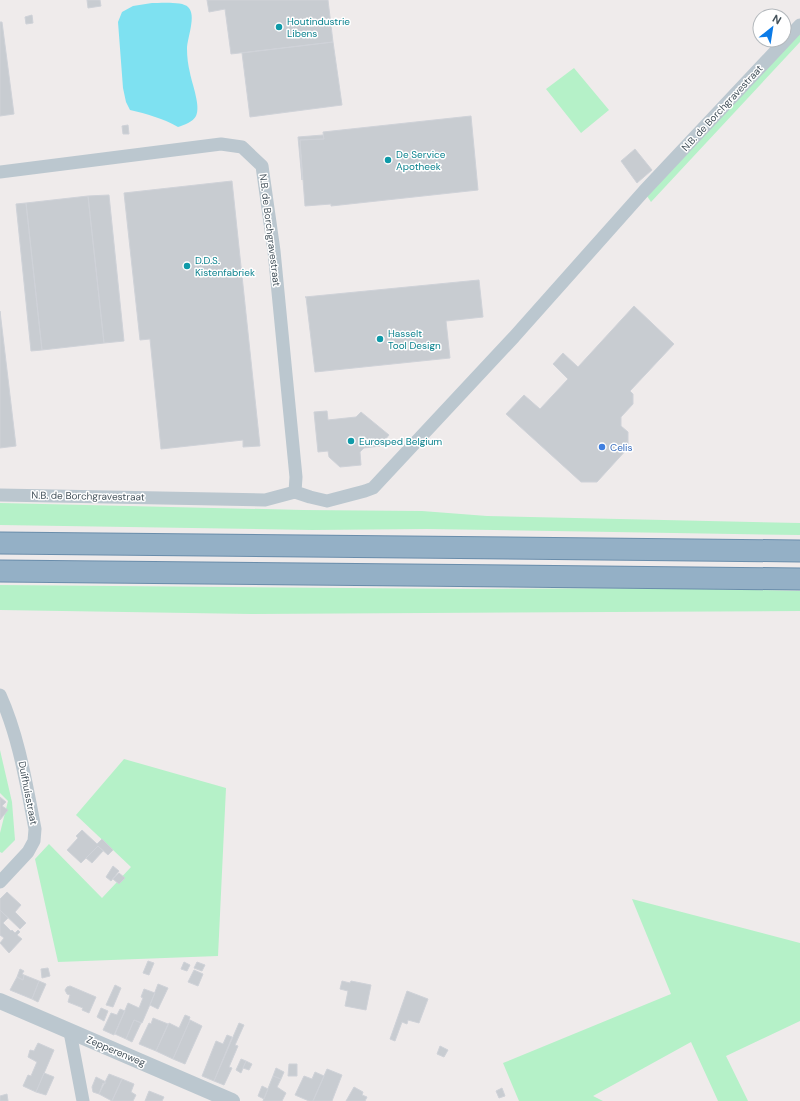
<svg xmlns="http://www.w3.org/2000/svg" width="800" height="1101" font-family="'DM Sans',sans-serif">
<rect width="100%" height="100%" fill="#efebeb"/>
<!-- green -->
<path fill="#b5f1c8" d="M800,31V42L651,202L647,196Z
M574,68L609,110L581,133L546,89Z
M0,503L303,510L422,511L487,516L800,523V535L427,529L312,530L0,525Z
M0,585L473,589L675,588L800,591V611L251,614L0,610Z
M0,750L12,802L15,840L2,853L0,852V833L8,801L0,793Z
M124,759L226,788L218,956L58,962L35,859L49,844L102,898L131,867L76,815Z
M632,899L800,943V1021L726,1056L748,1101H718L691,1042L593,1096L603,1101H519L503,1063L671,994Z"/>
<!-- water -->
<path fill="#7ee1f1" d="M152,3C159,3 183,1 188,7C197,15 187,38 187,49C187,57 188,65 190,73C192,84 201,106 196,116C193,122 184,125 178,127C162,118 147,114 130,110L126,102L123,88L118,22L122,12L133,6Z"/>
<!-- building -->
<path fill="#c8ccd1" stroke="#cfd2d8" d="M87,0H100L101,6L88,8Z
M207,0H328L333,42L231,54L225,9L209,12Z
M32,15L33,23L26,24L25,17Z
M0,22H2L14,114L0,116Z
M333,42L342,105L250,117L242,53Z
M471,116L478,190L331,206V204L305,206L300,140L324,139L323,132Z
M128,125L129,134H123L122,126Z
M323,135L324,139L300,140L302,180L298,137Z
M635,149L652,170L637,183L621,161Z
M232,181L260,446L243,447V440L161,449L150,339L140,340L124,193Z
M109,195L124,341L104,343L88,196Z
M88,196L104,343L42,350L26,203Z
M26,203L42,350L31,351L16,204Z
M479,280L483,317L446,321L450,358L315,372L306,297H305Z
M634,306L674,344L630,391L633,394V404L621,417V426L628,432V448L597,482H581L506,414L524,395L540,409L568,379L553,364L563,353L578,367Z
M0,311L16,446L0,448Z
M327,411L328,420L356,417L361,412L389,435L380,446L364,448L360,452L361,465L340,467L329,457L328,451L318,452L314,412Z
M0,797L6,802L2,806L8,810L0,820Z
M82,830L97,844L102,839L113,850L108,855L98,846L81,863L67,850L78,838L76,836Z
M98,846L103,851L92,863L86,858Z
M113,866L119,871L111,881L106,877Z
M119,873L125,878L119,884L113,879Z
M7,892L21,905L15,912L26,923L20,929L0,910V899Z
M0,910L8,918L3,923L11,931L12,930L15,933L18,930L20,932L17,935L22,939L9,953L0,943L4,938L0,935Z
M148,961L154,963L149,975L143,973Z
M184,962L190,965L187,971L181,969Z
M197,962L205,965L202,971L194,968Z
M48,968L50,976L42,978L41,969Z
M20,969L24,971L22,974L24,975L23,980L17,977Z
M194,970L203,974L198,986L188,982Z
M24,975L39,981L32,999L10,990L17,977L23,980Z
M39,981L46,984L38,1002L32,999Z
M342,981L350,983L351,981L371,985L366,1010L345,1006L348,991L340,989Z
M158,984L168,988L158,1009L150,1005Z
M115,985L121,988L113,1007L106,1005Z
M70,986L96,997L89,1013L82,1010L83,1008L68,1002L70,995L67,994L65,990L67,987Z
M144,989L155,993L142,1023L134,1020L126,1039L115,1034L128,1003L139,1008L143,998L141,997Z
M407,991L428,999L419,1023L408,1020L407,1024L402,1022L395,1041L390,1039Z
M101,1008L108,1011L104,1021L97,1017Z
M120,1009L125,1011L114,1035L103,1030L111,1013L117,1015Z
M185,1015L190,1017L189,1020H190L173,1059L156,1051L169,1023L179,1028Z
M153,1018L168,1024L156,1051L139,1044L149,1023L151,1024Z
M134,1020L141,1023L132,1042L126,1039Z
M190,1020L202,1026L185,1064L173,1059Z
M239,1023L244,1025L235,1045L238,1046L229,1067L232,1068L224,1085L214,1081Z
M227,1035L232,1037L214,1081L202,1076L216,1041L223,1044Z
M38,1043L54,1050L36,1092L23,1086L28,1075L31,1076L37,1062L28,1057L30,1050L34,1051Z
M440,1046L448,1050L444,1057L437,1054Z
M241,1059L246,1061L241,1073L236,1070Z
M246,1061L252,1064L249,1070L243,1068Z
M289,1064H297V1076H288Z
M276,1068L284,1072L281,1079L273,1076Z
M327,1069L342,1075L332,1101H313Z
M315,1072L324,1076L313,1101H309L295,1095L304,1076L312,1079Z
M44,1073L54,1077L46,1095L36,1092Z
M109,1074L122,1079L112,1101L99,1094Z
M273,1076L281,1079L277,1087L286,1093L282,1101H263Z
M96,1077L106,1082L105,1084L103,1083L99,1094L93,1092L92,1087Z
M122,1079L134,1084L131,1092L136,1095L133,1101H112Z
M262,1086L268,1089L264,1099L258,1096Z
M354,1087L363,1092L362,1095L367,1097L365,1101H346Z
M502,1088L505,1096L499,1098L496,1091Z
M149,1091L164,1097L162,1101H145Z
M7,1094L8,1101H0V1096Z"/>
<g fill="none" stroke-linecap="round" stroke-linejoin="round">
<!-- trunk casing -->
<g stroke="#6a8dab" stroke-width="23">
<path id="trunk" d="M0,543L800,551
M0,571L800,579"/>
</g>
<!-- minor -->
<path stroke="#bbc7cf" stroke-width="13" d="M0,172L221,144L242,147L262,166L274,251L296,477L295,492
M0,495L265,500L295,492L310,497L327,501L365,491L373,488L514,337L644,191L800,25
M0,695C19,737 26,783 35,829L34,841L28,852L0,882
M70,1032L83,1101"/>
<!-- tertiary -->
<path stroke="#bbc7cf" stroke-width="16" d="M0,1001L232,1101"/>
<!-- trunk -->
<use href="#trunk" stroke="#94b0c6" stroke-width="21"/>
</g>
<!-- markers -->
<g fill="#0f9aa8" stroke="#fff" stroke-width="1.5">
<circle cx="279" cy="27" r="4"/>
<circle cx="388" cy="160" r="4"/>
<circle cx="187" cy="266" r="4"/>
<circle cx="380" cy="339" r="4"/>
<circle cx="351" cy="441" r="4"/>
</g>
<circle fill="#3f7fe0" stroke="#fff" stroke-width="1.5" cx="602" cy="447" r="4"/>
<g text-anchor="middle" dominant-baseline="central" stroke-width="3" stroke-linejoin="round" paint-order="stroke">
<!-- culture labels -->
<g font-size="10" fill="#0d838f" stroke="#fff" text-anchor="start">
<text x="287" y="21">Houtindustrie<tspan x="287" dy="12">Libens</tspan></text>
<text x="396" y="154">De Service<tspan x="396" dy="12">Apotheek</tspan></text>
<text x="195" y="260">D.D.S.<tspan x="195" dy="12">Kistenfabriek</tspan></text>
<text x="388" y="333">Hasselt<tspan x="388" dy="12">Tool Design</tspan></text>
<text x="359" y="441">Eurosped Belgium</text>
</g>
<!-- street labels -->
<g font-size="10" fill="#43515a" stroke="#fff">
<text transform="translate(722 108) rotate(-47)">N.B. de Borchgravestraat</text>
<text transform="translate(270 230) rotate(83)">N.B. de Borchgravestraat</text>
<text transform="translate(88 496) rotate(1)">N.B. de Borchgravestraat</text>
<text transform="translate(28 793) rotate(79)">Duifhuisstraat</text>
<text transform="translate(116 1051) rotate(23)">Zepperenweg</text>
</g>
<!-- shop labels -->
<g font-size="10" fill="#366cbe" stroke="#fff" text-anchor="start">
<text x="610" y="447">Celis</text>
</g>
</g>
<!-- north arrow -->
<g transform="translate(772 28) rotate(30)"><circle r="19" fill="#ffffff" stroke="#b4b9bd"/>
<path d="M0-3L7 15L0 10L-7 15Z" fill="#0c7be7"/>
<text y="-6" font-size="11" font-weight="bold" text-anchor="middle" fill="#43515a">N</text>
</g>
</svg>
